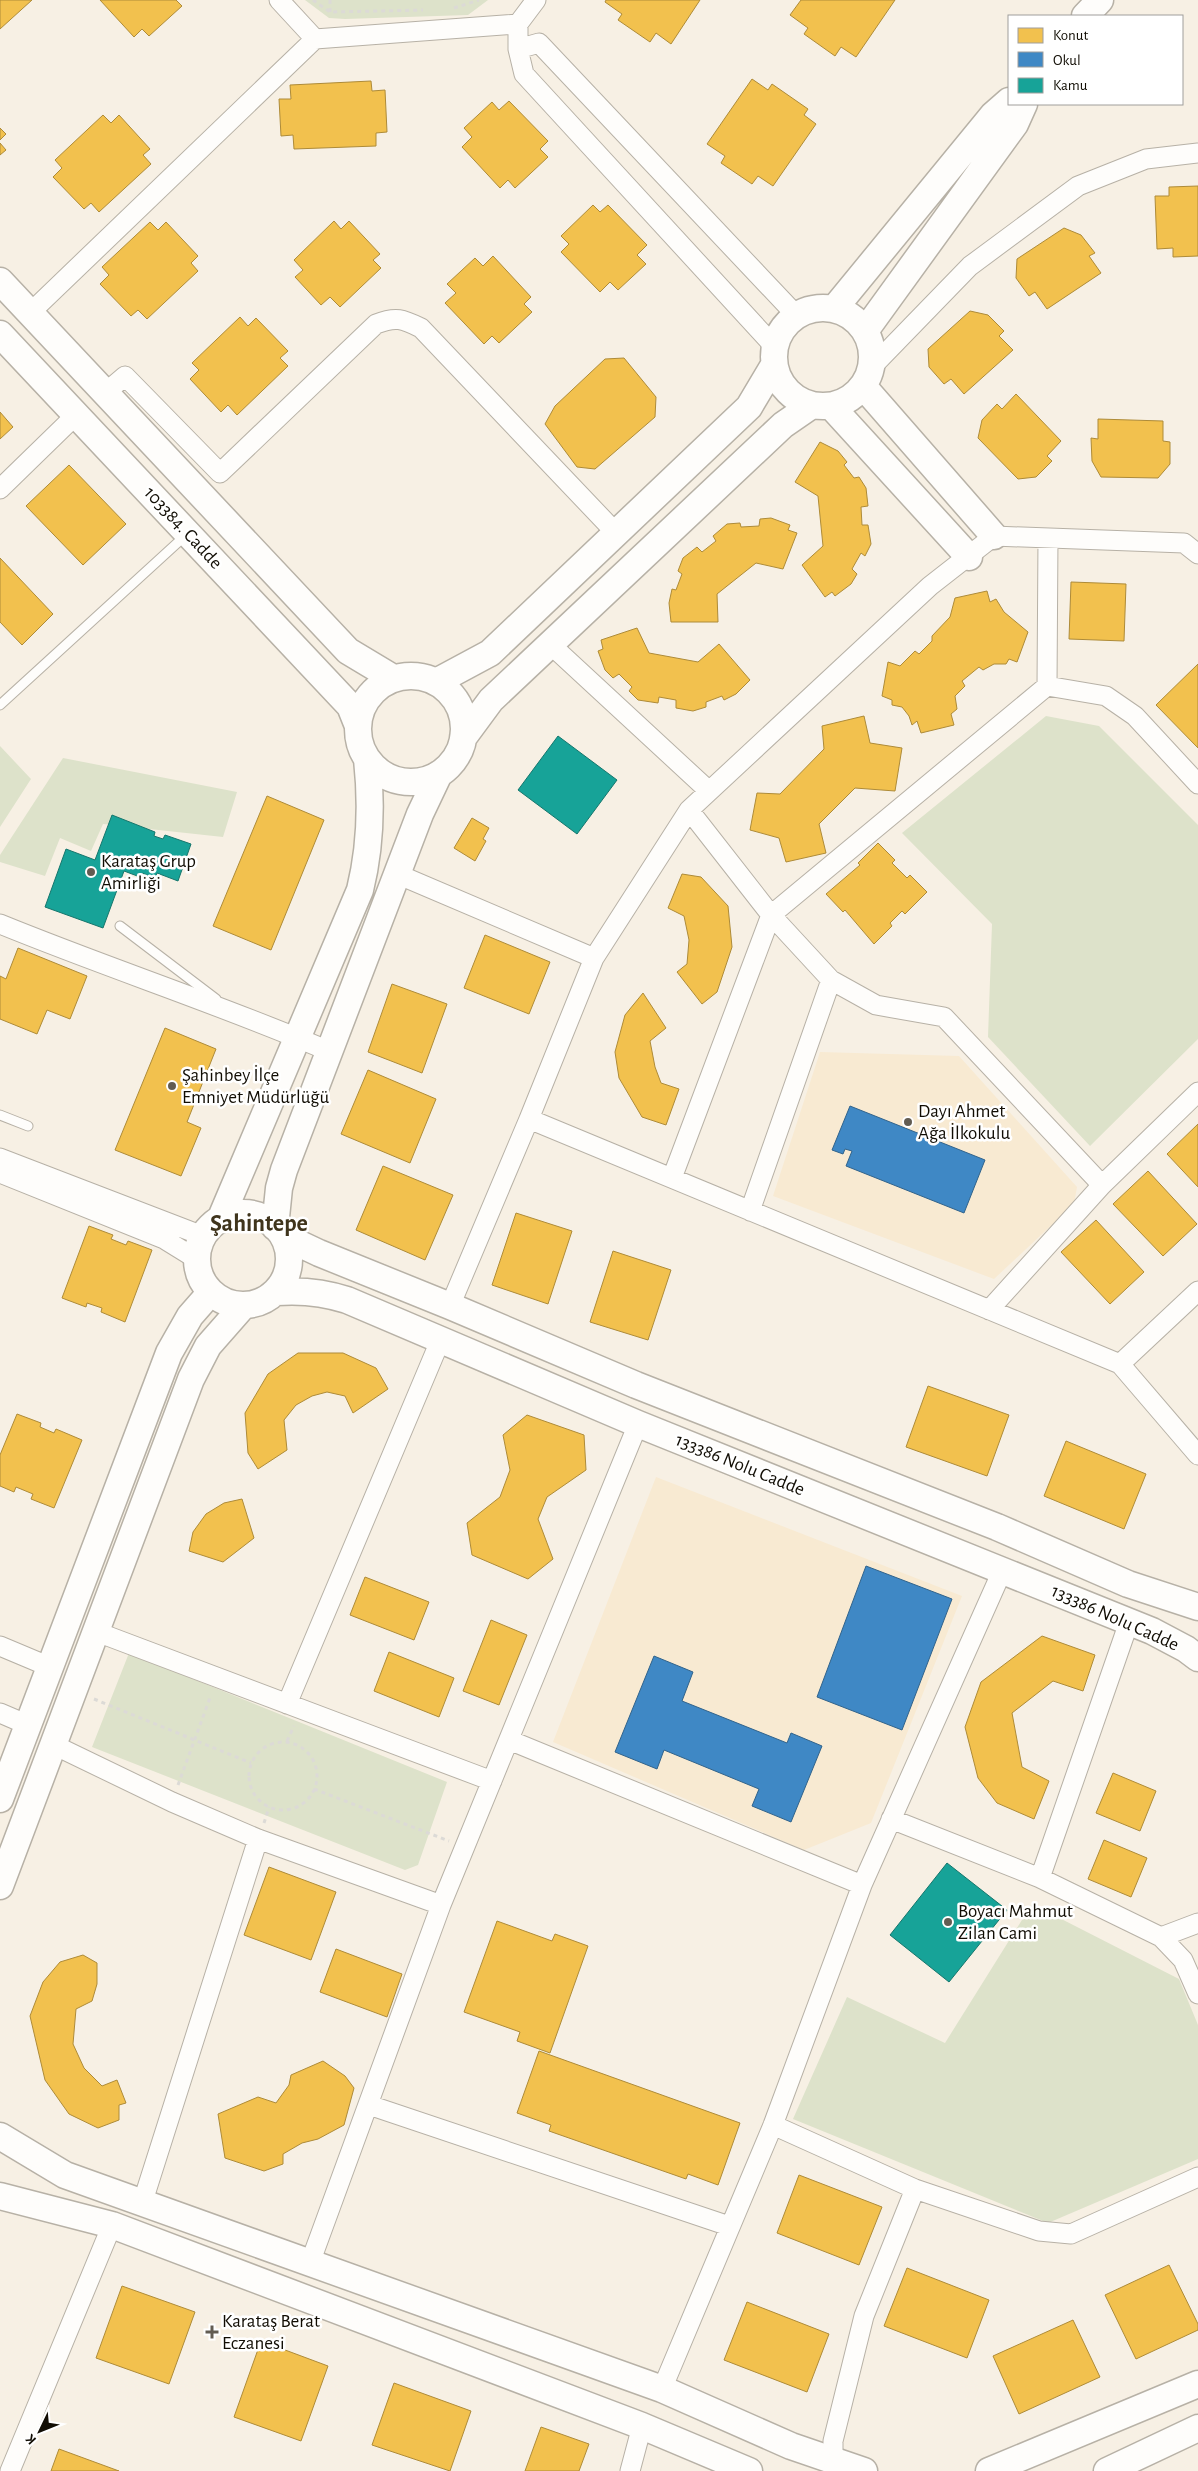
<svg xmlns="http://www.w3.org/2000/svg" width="1198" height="2471" font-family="'Alegreya Sans',sans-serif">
<rect width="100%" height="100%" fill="#f7f0e4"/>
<!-- built -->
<path fill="#f8ead2" d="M820,1052L959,1056L1077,1187L1074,1204L994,1279L773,1196Z
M656,1477L962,1596L871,1823L804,1850L553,1742Z"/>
<!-- green -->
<path fill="#dde2ca" d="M305,0H488L468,15L345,19L329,18Z
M1046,716L1099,726L1198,825V1039L1090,1146L988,1037L992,924L902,833Z
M0,746L31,779L0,827Z
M63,758L237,792L223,837L103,824L91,851L60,838L45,876L0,862V855Z
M129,1653L447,1782L418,1865L405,1870L92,1747Z
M1032,1904L1179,1979L1198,2025V2159L1048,2223L793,2119L847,1997L945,2043Z"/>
<!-- homes -->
<path fill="#f2c14e" stroke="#ae8b38" d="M0,0H32L0,29Z
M100,0H176L182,6L149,36L142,29L134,37Z
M606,0H700L671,44L656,33L650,42L618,20L622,14L605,2Z
M801,0H895L856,57L841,47L835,56L804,34L808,28L790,15Z
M752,79L768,90L772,84L808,109L804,115L816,124L773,186L758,176L752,184L721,163L725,156L707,144Z
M371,81L372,91L385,90L387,132L376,133V146L294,149L293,135L281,136L279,99H291L290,85Z
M509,101L548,141L540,149L548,157L515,188L508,180L500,188L462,147L472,137L464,128L492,102L499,110Z
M103,115L111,123L119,115L150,149L143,155L151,164L99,212L91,203L84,209L53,177L62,168L55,160Z
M0,128L6,134L0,140Z
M0,143L6,150L0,155Z
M1198,186V256L1173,257V248L1157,249L1155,196H1169V187Z
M593,205L600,212L608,205L647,245L637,255L646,264L618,290L610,282L600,292L561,252L569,244L561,236Z
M334,221L341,229L349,221L380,254L373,260L381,268L340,307L330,297L321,305L295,277L303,270L294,260Z
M150,222L158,230L166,222L198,256L191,263L198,271L147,319L138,310L131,316L100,284L109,275L102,267Z
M1064,228L1081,235L1095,253L1089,256L1101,273L1047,309L1035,292L1029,296L1016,278L1017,259Z
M493,256L531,297L524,304L532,312L499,343L492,336L484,344L445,303L456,293L447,284L475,258L483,266Z
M970,311L988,315L1004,331L999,336L1013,350L964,394L951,379L944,384L929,367L928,349Z
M240,317L248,326L256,318L288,351L280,358L288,366L237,415L228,405L221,412L190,379L199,370L192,363Z
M624,358L656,397L655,417L595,469L577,467L545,424L555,406L605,359Z
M1016,394L1061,441L1047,456L1052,461L1036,477L1018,479L978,438L982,420L997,404L1002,409Z
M0,412L13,427L0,439Z
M1098,419L1163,421V441L1170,442V464L1158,478L1101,477L1092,461L1091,438L1098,439Z
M820,442L838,451L847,462L844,465L854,478L859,477L866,488L868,506L861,507L862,525H868L871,544L865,556L861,553L852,569L857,574L851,584L835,596L832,592L825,597L802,565L823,546L818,496L795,482Z
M69,465L126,524L83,565L26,506Z
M771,518L790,525L788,530L797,533L783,569L756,563L717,594L718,622H671L669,603L672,589L676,590L682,574L678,571L683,558L697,547L702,552L716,541L713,536L727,524L740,523L741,527L759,526L760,519Z
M0,558L53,614L22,645L0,622Z
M1071,582L1126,584L1124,641L1069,639Z
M987,591L990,602L996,599L1004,612L1028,632L1017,662L1009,659L1006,664H994L983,670L979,667L962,681L965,686L955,696L957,709L951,714L954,725L921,733L917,721L912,725L909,716L902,707L892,705V700L882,696L888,662L900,666L915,651L919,654L932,641V636L950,617L955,598Z
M637,628L649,653L698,662L719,644L750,680L736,694L724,700L722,696L706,702V707L693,711L676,708V700L659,697L658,703L638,700L629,691L632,687L619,674L613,678L605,670L598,651L603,649L601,640Z
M1198,664V748L1156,705Z
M864,716L870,743L902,748L895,791L855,788L819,824L826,853L786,862L779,838L750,830L757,793L780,794L824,749L822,726Z
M267,796L324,820L271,950L213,926Z
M472,818L489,828L483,839L486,841L475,861L454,848Z
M878,843L895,860L892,863L907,878L910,875L927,892L905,914L902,911L890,923L892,926L874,944L845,910L843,912L826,894L860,865L858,863Z
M682,874L701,877L728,906L732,947L717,992L702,1004L677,972L687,964L689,940L684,916L668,908Z
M485,935L550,962L529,1014L464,988Z
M18,948L87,976L70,1019L47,1010L37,1034L0,1019V976L6,979Z
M392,984L447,1004L422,1073L368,1052Z
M643,993L666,1028L650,1041L655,1067L661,1083L679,1089L666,1125L642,1117L619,1078L615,1052L625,1015Z
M165,1028L216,1049L187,1122L201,1128L181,1176L115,1150Z
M368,1070L436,1099L410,1163L341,1134Z
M1198,1124V1187L1167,1154Z
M383,1166L453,1195L425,1260L356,1230Z
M1148,1171L1197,1224L1163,1256L1113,1204Z
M516,1213L572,1231L548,1304L492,1285Z
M1096,1220L1144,1272L1110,1304L1061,1252Z
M89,1226L113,1235L111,1239L126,1245L128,1241L152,1250L125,1322L101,1312L102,1308L87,1303L86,1307L62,1298Z
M613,1251L671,1270L648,1340L590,1322Z
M298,1353H343L376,1368L388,1389L353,1413L345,1396L327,1392L312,1396L296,1405L284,1420L287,1450L258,1469L248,1453L245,1413L268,1374Z
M928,1386L1009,1415L987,1476L906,1447Z
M17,1414L41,1423L40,1427L54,1433L56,1429L82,1440L54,1508L31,1499L33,1494L16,1487L14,1492L0,1486V1455Z
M527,1415L584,1435L586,1470L547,1497L538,1519L553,1559L528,1579L472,1555L467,1523L500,1497L510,1470L503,1435Z
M1066,1441L1146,1474L1124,1529L1044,1496Z
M242,1499L254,1538L223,1562L189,1551L193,1532L206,1514L224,1503Z
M365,1577L429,1602L414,1640L350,1615Z
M491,1620L527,1635L499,1705L463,1691Z
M1042,1636L1095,1655L1083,1691L1053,1681L1012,1713L1022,1767L1049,1781L1034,1819L997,1803L978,1778L965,1727L981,1682Z
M389,1652L454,1678L439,1717L374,1691Z
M1113,1773L1156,1791L1140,1831L1096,1813Z
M1104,1840L1147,1858L1131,1897L1088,1879Z
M269,1867L336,1892L311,1960L244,1935Z
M497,1921L552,1941L555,1934L588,1946L550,2053L517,2041L520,2032L464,2012Z
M336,1949L402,1974L387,2017L320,1992Z
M83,1955L97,1963V1984L92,2001L76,2009L73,2044L84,2068L102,2086L117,2080L126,2103L119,2105V2120L98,2128L69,2114L45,2080L30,2016L43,1982L60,1962Z
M539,2051L740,2123L718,2185L688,2174L686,2179L549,2131L551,2125L517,2113Z
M323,2061L345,2076L354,2088L344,2125L318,2139L302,2143L283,2154V2164L264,2171L225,2158L218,2114L258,2097L276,2103L289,2085L291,2075Z
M799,2175L882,2207L859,2265L777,2233Z
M1169,2265L1198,2324V2330L1136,2359L1105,2295Z
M907,2268L989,2300L967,2358L884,2326Z
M122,2286L195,2312L169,2384L96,2358Z
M747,2302L829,2334L807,2392L724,2360Z
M1073,2320L1100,2377L1019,2414L993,2356Z
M261,2341L328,2366L301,2441L234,2417Z
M394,2383L471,2411L450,2471L372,2445Z
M541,2427L589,2444L579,2471H525Z
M59,2449L119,2471H51Z"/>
<!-- schools -->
<path fill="#3f88c5" stroke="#31638b" d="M850,1106L985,1160L964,1213L846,1166L852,1151L845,1149L843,1154L832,1150Z
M866,1566L952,1599L902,1730L817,1697Z
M654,1656L693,1672L682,1701L787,1743L791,1733L822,1746L791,1822L752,1806L759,1789L664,1750L657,1769L615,1752Z"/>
<!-- public -->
<path fill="#17a398" stroke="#15766c" d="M558,736L617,780L577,834L518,790Z
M112,815L155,832L154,836L163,839L165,835L191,844L178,881L157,873L155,878L142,873L140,877L124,871L103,928L45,907L66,849L95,860Z
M947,1863L1007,1910L949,1982L890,1935Z"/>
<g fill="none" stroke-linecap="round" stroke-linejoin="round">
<!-- lane casing -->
<g stroke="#b7b1a6" stroke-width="11">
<path id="lane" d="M0,705L186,535
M120,926L216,999
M0,1115L28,1126"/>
</g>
<!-- street casing -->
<g stroke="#b7b1a6" stroke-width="21">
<path id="street" d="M279,0L315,39L518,24
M536,0L518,24V49L524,74L774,346
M518,49L539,43L796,315
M30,313L315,39
M871,368L970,266L1078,186L1146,159L1198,153
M105,393L125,376L220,473L376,324C396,316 403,319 421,328L616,533
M0,489L77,414
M550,644L709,791
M1047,686L1048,538
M689,810L771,915L831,980L876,1005L944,1017L1102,1185
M397,874L594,958
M0,924C110,969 222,1005 331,1052
M529,1119L594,958L689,810L930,586L994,536L1184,543L1198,554
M0,1158L203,1236
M0,1173L164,1239L198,1260
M672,1178L771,915L1047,686L1106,696L1135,716L1198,784
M750,1211L831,980
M1198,1291L1120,1364L1198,1455
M450,1306L529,1119L1120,1364
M989,1310L1102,1185L1198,1092
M97,1632L492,1781
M0,1646L50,1667
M287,1704L440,1341
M0,1713L28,1725
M509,1740L862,1885
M54,1745L172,1802L258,1839L441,1905L310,2263
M891,1819L1040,1878L1161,1937L1183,1960L1198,1994
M1040,1878L1129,1622
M441,1905L638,1424
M1161,1937L1198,1923
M369,2105L729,2226
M773,2125L915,2189L1039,2231L1071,2234L1198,2177
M142,2204L258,1839
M662,2389L773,2125L862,1885L1003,1569
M833,2460V2441L864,2316L915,2189
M10,2471L112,2225
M630,2471L642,2426"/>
</g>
<!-- secondary casing -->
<g stroke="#b7b1a6" stroke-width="29">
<path id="secondary" d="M1085,16L1100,0
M0,281L348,651L393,678
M774 357a49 49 0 1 1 98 0a49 49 0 1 1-98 0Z
M834,309L993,115L1009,101
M865,331L1015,124L1024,104
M0,334L350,706L358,726
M863,386L994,536
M831,406L969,557
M358 729a53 53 0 1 1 106 0a53 53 0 1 1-106 0Z
M436,682L490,653L749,407L774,365
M463,738L491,700L783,425L812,405
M197 1259a46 46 0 1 1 92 0a46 46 0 1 1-92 0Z
M220,1220L360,890C371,845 372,804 367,759
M275,1227L279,1188L284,1170L420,814L439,774
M283,1236L319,1253L450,1306L636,1385L997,1527L1128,1584L1198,1607
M276,1292C302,1290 323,1292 347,1300L638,1424L1152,1631L1186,1649L1198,1658
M0,1799L169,1353L190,1316L211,1292
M0,1886L191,1379L208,1346L244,1305
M0,2136L65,2175L662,2389L791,2446L864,2471
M0,2196L112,2225L642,2426L749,2471
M989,2471L1198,2384
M1107,2471L1198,2428"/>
</g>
<!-- path -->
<path stroke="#dcdad6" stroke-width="3" stroke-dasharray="4 4" stroke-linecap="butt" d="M313,0L330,12L423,10
M454,8L479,0
M330,12V0
M94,1699L251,1763
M287,1741L294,1726
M249 1776a34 34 0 1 1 68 0a34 34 0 1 1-68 0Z
M178,1785L211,1695
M314,1789L449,1841
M264,1823L269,1807"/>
<!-- lane -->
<use href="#lane" stroke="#fefdfb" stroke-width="9"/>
<!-- street -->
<use href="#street" stroke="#fefdfb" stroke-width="19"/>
<!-- secondary -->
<use href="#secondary" stroke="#fefdfb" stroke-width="26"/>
</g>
<!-- markers -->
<g fill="#625c52" stroke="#fff" stroke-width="2">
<circle cx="91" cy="872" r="5"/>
<circle cx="172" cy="1086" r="5"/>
<circle cx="908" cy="1122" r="5"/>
<circle cx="948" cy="1922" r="5"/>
<path d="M209.5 2324.5h5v5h5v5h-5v5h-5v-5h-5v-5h5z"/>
</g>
<g text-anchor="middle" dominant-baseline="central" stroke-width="5" stroke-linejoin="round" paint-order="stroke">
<!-- street labels -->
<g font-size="19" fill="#110d04" stroke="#fff">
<text transform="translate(183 528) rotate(47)">103384. Cadde</text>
<text transform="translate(740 1465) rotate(22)">133386 Nolu Cadde</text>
<text transform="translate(1115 1618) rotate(24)">133386 Nolu Cadde</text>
</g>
<!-- poi labels -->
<g font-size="19" fill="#110d04" stroke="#fff" text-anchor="start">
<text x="101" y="861">Karataş Grup<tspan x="101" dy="22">Amirliği</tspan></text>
<text x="182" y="1075">Şahinbey İlçe<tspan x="182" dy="22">Emniyet Müdürlüğü</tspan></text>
<text x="918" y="1111">Dayı Ahmet<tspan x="918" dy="22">Ağa İlkokulu</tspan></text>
<text x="958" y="1911">Boyacı Mahmut<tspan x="958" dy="22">Zilan Cami</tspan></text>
<text x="222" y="2321">Karataş Berat<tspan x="222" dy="22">Eczanesi</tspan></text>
</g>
<!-- district labels -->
<g font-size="24" font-weight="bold" fill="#3f341c" stroke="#fff">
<text x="259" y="1224">Şahintepe</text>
</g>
</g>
<!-- legend -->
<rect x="1008" y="15" width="175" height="90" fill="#ffffff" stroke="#a09e9b"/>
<rect x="1018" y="28" width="25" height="15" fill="#f2c14e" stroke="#a09e9b"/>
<text x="1053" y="40" font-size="15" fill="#110d04">Konut</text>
<rect x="1018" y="52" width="25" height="15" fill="#3f88c5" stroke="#a09e9b"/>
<text x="1053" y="65" font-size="15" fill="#110d04">Okul</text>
<rect x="1018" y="78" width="25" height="15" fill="#17a398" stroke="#a09e9b"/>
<text x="1053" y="90" font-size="15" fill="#110d04">Kamu</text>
<!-- north arrow -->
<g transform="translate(40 2431) rotate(227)" stroke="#ffffff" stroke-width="4" paint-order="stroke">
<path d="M0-4L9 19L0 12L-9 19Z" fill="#110d04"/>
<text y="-8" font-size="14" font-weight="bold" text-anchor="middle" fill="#110d04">K</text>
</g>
</svg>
